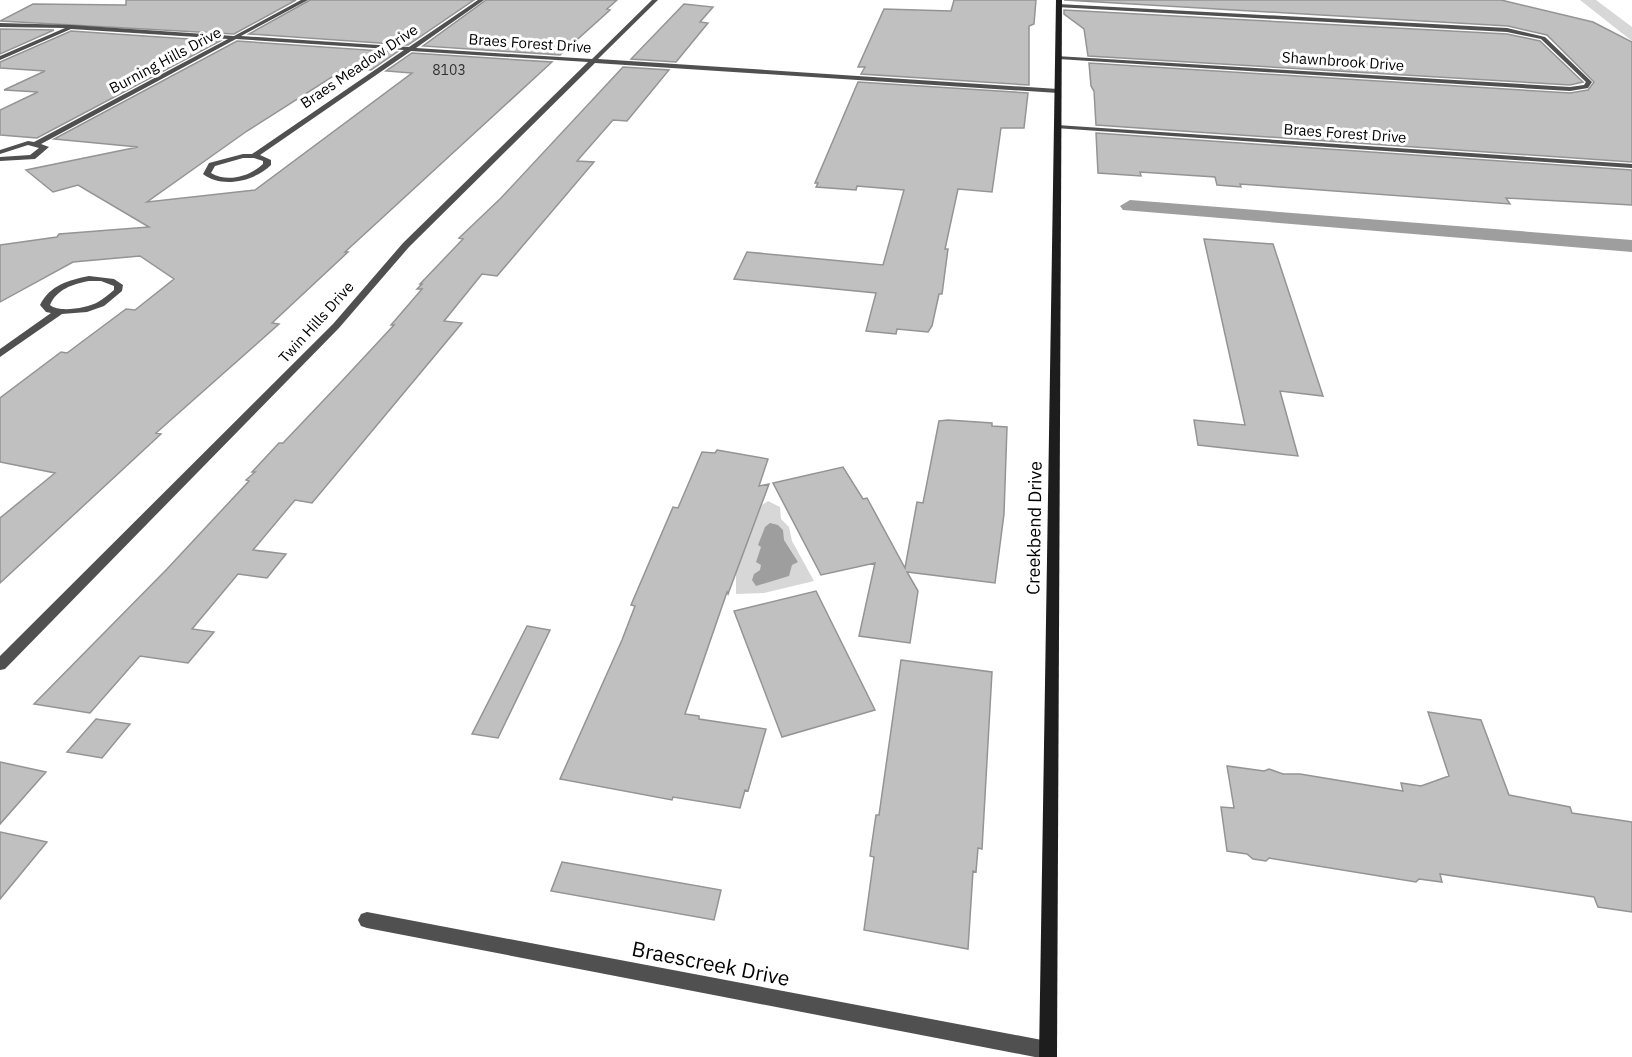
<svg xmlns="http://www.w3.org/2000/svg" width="1632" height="1057" font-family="'IBM Plex Sans',sans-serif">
<rect width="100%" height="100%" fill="#fff"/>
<!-- green -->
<path fill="#d7d7d7" d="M1580,0H1596L1632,27V41Z
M768,501L780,507L781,519L789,527L792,541L814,581L764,593L736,594V572L762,505Z"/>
<!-- water -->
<path fill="#9e9e9e" d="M770,523L778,525L783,530L784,540L798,562L792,565L789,576L756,586L752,580L754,574L760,570L761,565L756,562L761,547L758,545L765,527Z"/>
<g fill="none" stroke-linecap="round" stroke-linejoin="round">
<!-- canal -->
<path fill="#9e9e9e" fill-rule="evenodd" d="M1130,200L1632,240V252L1123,210L1120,206Z"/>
</g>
<!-- building -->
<path fill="#c0c0c0" stroke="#949494" stroke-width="1.5" d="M126,0H296L234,34L0,21L33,4L126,5Z
M310,0H474L408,45L249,34Z
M486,0H617L607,9L610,10L560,55L423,46Z
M954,0H1036L1034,24L1029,26V85L861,74L865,67H858L884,9L951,11Z
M1064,0H1501L1593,22L1632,42V162L1096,125L1094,91L1091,86L1089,63L1570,93L1588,90L1594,82L1547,35L1508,26Z
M684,4L713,7L700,22L708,23L676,62L631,59Z
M1064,10L1507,34L1540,41L1583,82L1570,85L1088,56L1084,29L1064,14Z
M0,29L54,30L0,54Z
M71,31L220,41L37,138L0,135V110L38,92L4,90L45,71L0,68V62Z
M237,41L397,52L371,70L346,68L247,131L147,202L255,190L412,73L386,71L412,53L552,62L345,252H348L272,323L279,324L156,433L161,434L0,583V518L55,473L0,462V398L61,352L67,353L126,309L135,310L174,279L140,256L73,262L0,302V245L57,237L59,234L149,227L78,185L53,192L26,170L138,147L54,139Z
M623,67L669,70L627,121L613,120L577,161L594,162L497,276L482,274L444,321L462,323L312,503L295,500L253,550L286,554L267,578L238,574L192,629L214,632L188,663L140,656L90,713L34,704L167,569L249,481L246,480L255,472H252L279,443H283L341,382L394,325H391L422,289H417L422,284H420L463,239L459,238L501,198Z
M858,82L1028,93L1024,128H1001L992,192L958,189L945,249H948L942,294H939L932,326L928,332L897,329L896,334L866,331L876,293L734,279L747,252L883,265L904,190L857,186L856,190L816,187L818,183H815Z
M1096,133L1632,170V205L1506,198L1510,204L1240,184L1241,187L1217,185L1215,177L1140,172L1141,176L1098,173Z
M1204,239L1273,244L1323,396L1280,391L1298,456L1198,445L1194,420L1245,425Z
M948,420L992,423V426L1007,427L1004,514L995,583L907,572L918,591L910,643L859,636L875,563L821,575L773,483L843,467L863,499L867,498L905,568L917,502L923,503L939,421Z
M717,450L768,459L759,486L769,484L728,594L727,592L685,714L699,716V719L766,729L748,791L745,790L740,808L673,797L672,800L560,779L622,640L635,606L631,605L673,507L678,508L702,452L715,453Z
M816,591L875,710L782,737L734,611Z
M527,626L550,630L498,738L472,734Z
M901,660L992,672L982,849L978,848L976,872L973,871L968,949L864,930L874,857L870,856L876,815H879Z
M1428,712L1481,720L1509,795L1570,807L1572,813L1632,822V912L1598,907L1594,897L1440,874L1442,882L1419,879L1416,882L1269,858L1266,861L1253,859L1247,854L1227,851L1221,807L1234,808L1227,766L1264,771L1269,769L1283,774H1300L1403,791L1401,783L1421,786L1449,776Z
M96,719L130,724L102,758L67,752Z
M0,762L46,772L0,824Z
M0,832L47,842L0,899Z
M562,862L721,890L714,920L551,891Z"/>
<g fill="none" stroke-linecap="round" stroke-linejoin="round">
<!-- street -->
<path fill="#505050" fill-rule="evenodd" d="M301,0H308L241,36L409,47L478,0H484L416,48L592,59L652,0H658L598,59L1058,89L1061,91L1058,93L595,63L409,247L339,328L5,669L0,670V656L333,324L403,243L588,62L411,51L260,155L271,160V165C255,181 222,189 203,174L209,163L243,154H252L404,50L236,39L41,144L49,147L35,159L0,161V157L30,155L39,148L28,145L0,154V150L28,141L34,142L228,39L71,29L0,60V56L65,28L0,27V23L72,25L234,36ZM243,158H254L263,161V164C250,176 228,183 211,173L215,166Z
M1058,4L1507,28L1545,37L1592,82L1588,88L1570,91L1058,59L1056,56L1570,87L1584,85L1586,82L1541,39L1507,32L1056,7Z
M1057,125L1632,164V168L1055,128V126Z
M89,276L114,279L123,285L122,291L104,306L87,312L62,314L0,357V349L51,313L46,312L40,305C50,285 69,280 89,276ZM89,281H101L114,286V290C109,294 103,299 98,302C87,308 59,313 50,305C57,289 73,284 89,281Z
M367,912L1047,1041L1054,1043L1056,1050L1053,1057H1035L367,928L361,926L358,920L361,914Z"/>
<!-- secondary -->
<path fill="#1d1d1d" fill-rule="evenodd" d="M1056,0H1062L1057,1057H1039Z"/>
</g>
<g text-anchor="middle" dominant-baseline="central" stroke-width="6" stroke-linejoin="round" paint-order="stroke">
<!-- far-number labels -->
<g font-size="14" fill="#303030">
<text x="449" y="70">8103</text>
</g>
<!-- far-street labels -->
<g font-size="15" fill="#000" stroke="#fff">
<text transform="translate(530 43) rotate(4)">Braes Forest Drive</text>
<text transform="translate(165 60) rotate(-28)">Burning Hills Drive</text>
<text transform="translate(1343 61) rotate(4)">Shawnbrook Drive</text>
<text transform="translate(359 66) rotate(-34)">Braes Meadow Drive</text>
<text transform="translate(1345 133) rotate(4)">Braes Forest Drive</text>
<text transform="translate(316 322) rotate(-48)">Twin Hills Drive</text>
</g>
<!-- street labels -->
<g font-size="18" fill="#000" stroke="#fff">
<text transform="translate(1034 528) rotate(-89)">Creekbend Drive</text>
</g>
<!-- near-street labels -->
<g font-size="21" fill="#000" stroke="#fff">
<text transform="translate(711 963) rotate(11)">Braescreek Drive</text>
</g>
</g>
</svg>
